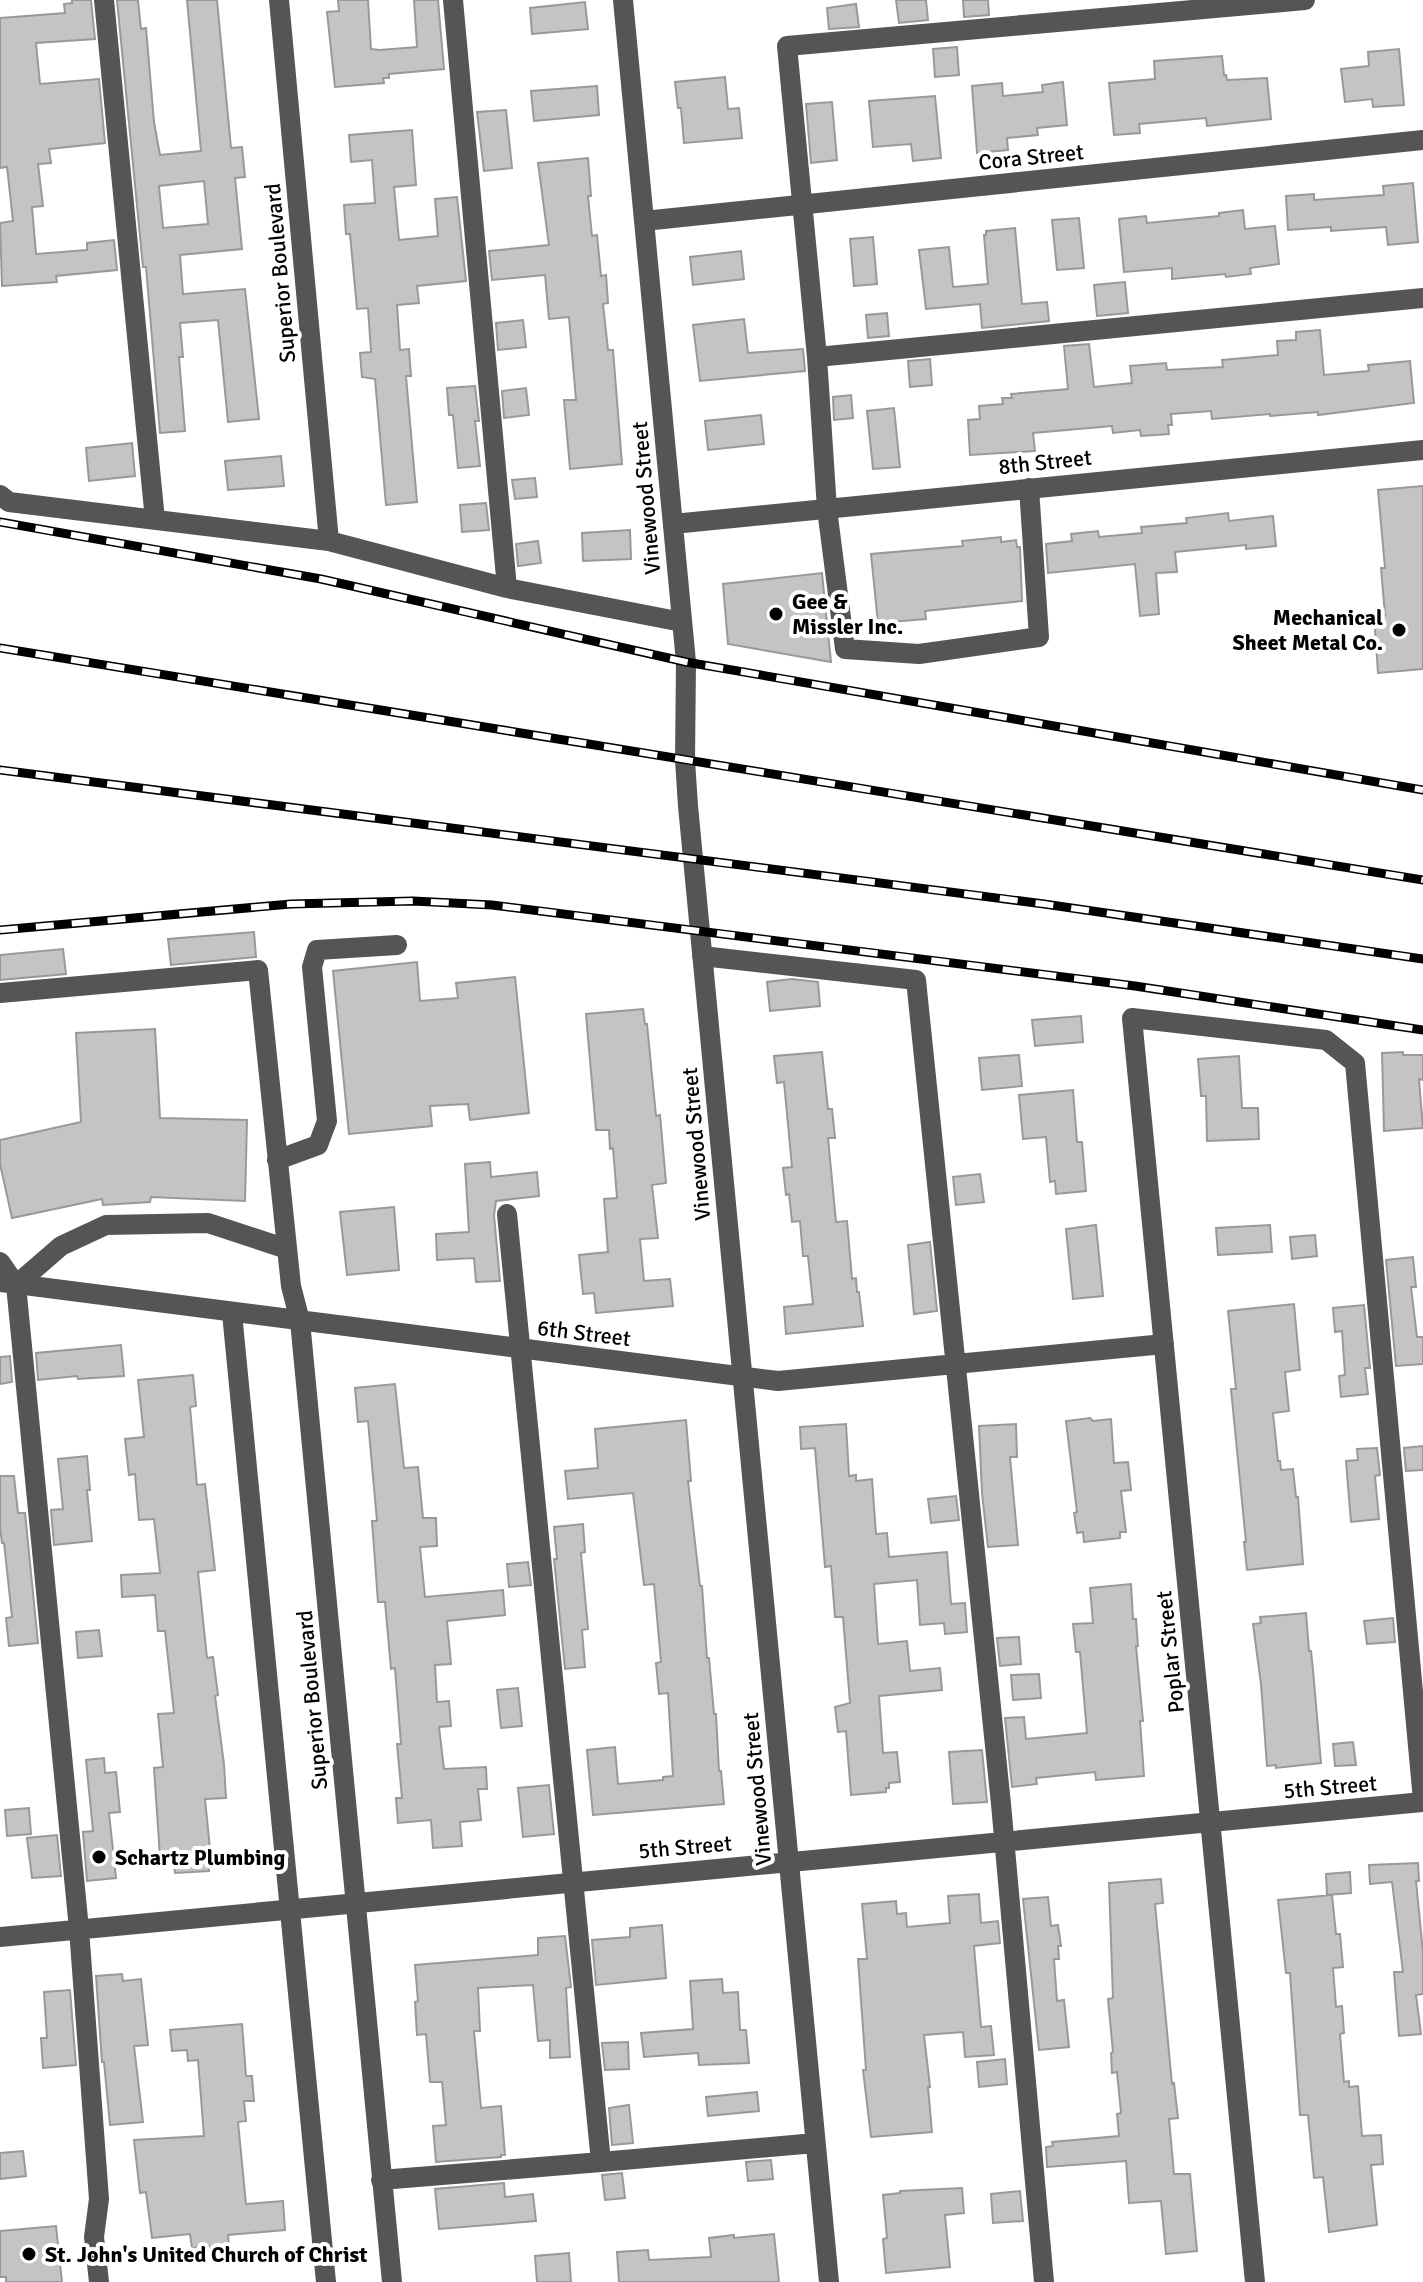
<svg xmlns="http://www.w3.org/2000/svg" width="1423" height="2282" font-family="Signika,sans-serif">
<rect width="100%" height="100%" fill="#fff"/>
<!-- building -->
<path fill="#c4c4c4" stroke="#999" stroke-width="2" fill-rule="evenodd" d="M72,0H91L95,39L36,43L40,84L99,79L105,143L49,149L51,163L38,164L43,206L32,207L36,254L87,250V243L114,240L117,270L56,276L57,282L2,286L0,223L13,221L7,167L0,168V18L65,13L64,4L72,3Z
M117,0H138L141,29L146,28L154,122L160,155L201,151L187,0H217L231,148L242,147L245,177L235,178L242,249L180,255L183,294L245,289L259,419L228,422L218,320L180,323L183,357H179L185,431L160,433L146,267H143ZM204,181L208,224L163,228L159,186Z
M338,0H368L371,49L380,50L417,47L414,0H438L444,69L389,74V78H383L384,83L335,87L327,12L339,11Z
M896,0H926L928,20L899,23Z
M963,0H988L989,15L964,17Z
M585,2L588,29L532,34L530,8Z
M856,4L859,27L829,29L827,8Z
M957,47L959,75L935,77L933,49Z
M1399,49L1404,105L1373,107L1372,99L1345,102L1341,69L1369,66L1368,52Z
M1222,56L1224,75H1226L1227,80L1267,78L1271,119L1207,126L1206,118L1139,124L1140,133L1114,135L1109,83L1155,79L1154,61Z
M725,77L728,109L739,108L742,138L684,143L681,108H678L675,82Z
M1063,82L1067,125L1037,128L1038,135L1007,138L1008,150L977,153L972,86L1002,83L1003,96L1043,92L1042,85Z
M597,86L599,115L534,121L531,91Z
M935,96L941,158L913,161L911,144L873,147L869,101Z
M832,102L837,160L811,163L806,104Z
M506,110L512,168L484,171L477,112Z
M412,130L416,185L394,187L399,240L438,236L435,199L457,197L466,281L417,286L419,303L397,305L400,350L409,349L411,376H406L417,502L386,505L375,379L362,377L360,353L371,352L368,308L357,309L350,234H346L344,205L375,203L372,160L351,162L349,135Z
M588,158L591,196H588L592,236L597,235L601,276L606,275L608,303L603,304L608,350H613L622,464L570,469L564,400H576L569,317L549,319L545,275L492,280L489,251L549,245L538,163Z
M1413,183L1418,242L1388,245L1386,227L1331,231V227L1288,230L1286,196L1314,194V200L1384,195L1383,186Z
M1243,210L1245,229L1275,226L1279,264L1250,268L1251,274L1226,277L1225,274L1172,279V268L1124,272L1119,219L1146,216L1147,223L1219,216V213Z
M1079,218L1084,268L1057,270L1052,220Z
M1015,228L1022,304L1047,302L1049,321L982,328L980,304L926,309L919,250L949,247L953,287L988,284L984,235H986V231Z
M873,237L877,284L854,286L850,239Z
M741,251L744,279L693,285L690,257Z
M1125,282L1128,313L1097,316L1094,285Z
M887,313L889,336L868,338L866,315Z
M744,319L748,353L803,349L805,371L700,381L693,325Z
M523,320L526,347L498,350L496,323Z
M1320,330L1324,375L1369,371L1368,365L1410,361L1414,403L1318,415V412L1270,416V414L1212,419L1211,411L1171,414L1172,425H1168L1169,434L1141,436L1140,430L1113,433L1112,426L1033,433L1035,451L970,455L968,420L980,419L979,406L1003,404L1002,398H1012L1011,394L1068,389L1064,346L1089,344L1094,387L1132,383L1130,366L1166,363L1167,370L1223,367L1222,360L1278,355L1277,341L1296,340V332Z
M930,359L932,385L910,387L908,361Z
M475,386L479,421H475L480,466L458,468L453,415H449L447,388Z
M526,388L529,415L504,418L502,391Z
M851,395L853,418L834,420L833,397Z
M894,408L900,467L873,469L867,411Z
M761,415L764,444L708,450L705,421Z
M132,443L135,476L89,481L86,448Z
M281,456L284,486L228,490L225,461Z
M535,478L537,497L515,499L512,480Z
M1423,486V669L1378,673L1374,616L1385,615L1381,568H1385L1378,490Z
M486,503L489,530L462,532L460,505Z
M1228,513L1229,521L1273,516L1276,546L1246,549V545L1175,552L1177,572L1156,573L1159,614L1140,616L1135,564L1048,573L1046,544L1072,541L1071,534L1098,531L1099,537L1142,533L1141,527L1187,523L1186,518Z
M630,530L631,559L583,561L582,533Z
M1001,537V542L1016,540L1017,547H1020L1022,601L925,611L926,619L878,623L871,554L963,546L962,541Z
M538,541L541,563L518,566L516,544Z
M822,573L831,662L728,644L723,584Z
M254,932L256,957L171,965L168,939Z
M63,949L66,974L0,980V955Z
M417,962L420,1001L458,998L456,983L515,977L529,1113L470,1120L468,1104L430,1106L432,1126L349,1134L333,971Z
M792,979L818,982L820,1006L770,1011L767,982Z
M643,1009L645,1024H647L656,1116L660,1115L666,1183L652,1185L658,1238L640,1239L644,1281L670,1279L673,1306L596,1313L594,1293L583,1294L579,1255L608,1252L604,1199L617,1198L613,1148L610,1149L609,1130H596L586,1014Z
M1081,1016L1083,1042L1035,1046L1032,1020Z
M155,1029L160,1118L247,1120L245,1201L151,1197L150,1202L103,1205L102,1199L12,1218L0,1164V1140L81,1122L76,1033Z
M822,1052L828,1109H832L835,1138H828L836,1222L847,1221L852,1279L856,1278L857,1292H859L863,1326L786,1334L784,1307L813,1304L808,1256H803L800,1221L792,1222L789,1194L786,1195L783,1168L792,1167L784,1082L777,1083L774,1056Z
M1403,1052V1055H1423V1080L1419,1079L1423,1128L1384,1131L1382,1053Z
M1019,1055L1022,1086L982,1090L979,1058Z
M1239,1056L1242,1108H1258L1259,1139L1207,1141L1206,1096H1201L1198,1059Z
M1073,1090L1077,1142H1082L1086,1191L1056,1194L1055,1181L1050,1182L1046,1137L1023,1139L1019,1095Z
M490,1162L491,1177L537,1172L539,1196L496,1201L494,1215L500,1281L476,1282L474,1258L437,1260L436,1234L469,1232L465,1164Z
M980,1174L984,1202L956,1205L953,1177Z
M394,1207L399,1270L347,1275L340,1212Z
M1096,1225L1103,1296L1073,1299L1066,1229Z
M1270,1225L1272,1252L1218,1255L1216,1228Z
M1315,1235L1317,1256L1292,1259L1290,1237Z
M930,1242L937,1311L914,1314L908,1245Z
M1413,1257L1416,1287H1411L1417,1337H1423V1364L1396,1366L1386,1260Z
M1294,1304L1300,1370L1285,1372L1289,1411L1273,1413L1278,1461H1280L1281,1470L1293,1469L1296,1497H1298L1303,1564L1247,1570L1244,1542H1246L1231,1389H1236L1228,1311Z
M1364,1305L1370,1368H1365L1368,1394L1341,1397L1339,1376L1345,1375L1342,1331L1335,1332L1333,1308Z
M121,1345L124,1376L78,1379L77,1376L38,1380L36,1353Z
M10,1356L12,1382L0,1384V1357Z
M193,1375L196,1406L190,1407L197,1485L205,1484L215,1570L198,1572L207,1658L213,1657L218,1695L215,1696L224,1764L226,1798L205,1799L210,1849H207L209,1871L175,1873L173,1856L160,1857L154,1768L163,1767L158,1714L174,1713L165,1631H158L155,1595L122,1597L121,1575L160,1573L154,1519L139,1520L135,1474L129,1475L125,1439L144,1437L138,1380Z
M395,1384L404,1468L418,1467L423,1518H436L437,1546L420,1547L425,1597L503,1590L505,1615L447,1621L451,1664L435,1665L437,1702L449,1701L451,1726L439,1727L444,1769L486,1767L487,1789H478L481,1820L460,1822L462,1846L433,1848L431,1820L398,1823L396,1798H402L397,1744H401L395,1668L391,1669L385,1602H378L372,1521H377L368,1421L358,1422L355,1388Z
M1090,1418L1093,1421L1111,1419L1114,1463L1128,1462L1131,1490L1121,1491L1126,1532H1120V1538L1084,1542L1083,1532L1077,1533L1074,1513L1077,1512L1066,1421Z
M686,1420L691,1481H688L700,1586H702L707,1658H709L714,1714H716L719,1771H721L724,1804L593,1815L587,1750L615,1747L618,1784L663,1780V1777L673,1776L668,1693L659,1694L656,1663L661,1662L654,1584L644,1585L633,1493L568,1499L565,1471L598,1468L595,1429Z
M846,1424L849,1476L856,1475V1481L872,1479L876,1534L887,1533L889,1557L947,1552L951,1604L965,1603L967,1632L945,1634L944,1623L920,1625L917,1580L874,1584L878,1644L907,1641L910,1671L940,1668L942,1690L879,1696L883,1753L897,1752L900,1782L889,1783V1788H886V1792L851,1795L846,1731L838,1732L835,1707L850,1703L843,1617H835L831,1566L825,1567L815,1448L801,1449L800,1427Z
M1016,1424L1017,1457H1010L1018,1545L988,1547L982,1493L979,1426Z
M1423,1446V1470L1406,1471L1404,1448Z
M1377,1448L1380,1475L1375,1476L1379,1519L1351,1522L1346,1461L1358,1460L1357,1449Z
M87,1456L90,1490H87L92,1541L54,1545L51,1510L63,1509L58,1459Z
M0,1476H14L18,1513H25L38,1643L9,1646L6,1618L12,1617L4,1543H2L0,1528Z
M956,1496L959,1520L931,1523L928,1499Z
M583,1524L585,1552L581,1553L588,1629L582,1630L585,1667L565,1669L554,1559H557L554,1527Z
M528,1562L531,1585L509,1587L507,1564Z
M1131,1584L1133,1619H1136L1138,1646H1136L1143,1721H1140L1144,1776L1096,1780L1095,1772L1036,1778L1037,1784L1012,1787L1005,1718L1024,1717L1026,1739L1087,1733L1080,1652H1076L1073,1624L1093,1623L1090,1588Z
M1306,1613L1309,1651H1311L1313,1670L1321,1763L1276,1768V1765L1267,1766L1261,1684L1253,1624L1261,1623L1260,1617Z
M1393,1618L1395,1642L1367,1644L1364,1621Z
M99,1630L102,1656L78,1658L76,1632Z
M1019,1637L1021,1664L1000,1666L997,1638Z
M1039,1674L1041,1698L1013,1700L1011,1675Z
M518,1688L522,1726L501,1728L497,1690Z
M1353,1742L1356,1765L1335,1766L1333,1744Z
M982,1750L987,1802L953,1804L949,1752Z
M104,1758L105,1773L116,1772L120,1812L109,1813L116,1878L87,1881L83,1832L93,1831L86,1760Z
M549,1785L554,1834L523,1837L518,1788Z
M29,1808L31,1834L7,1836L5,1810Z
M57,1835L61,1876L32,1878L27,1838Z
M1418,1863L1419,1881H1416L1423,1952V1994L1416,1995L1421,2034L1399,2036L1394,1972H1403L1392,1882L1370,1884L1369,1865Z
M1350,1872L1351,1893L1327,1895L1326,1874Z
M1161,1879L1163,1903L1155,1904L1172,2084L1174,2083L1178,2118L1169,2119L1174,2174H1190L1197,2251L1166,2254L1161,2201L1129,2203L1126,2161L1047,2167L1046,2147L1053,2146L1052,2142L1119,2136L1117,2114L1121,2113L1117,2072L1112,2073L1111,2053L1113,2052L1108,1999L1113,1998L1109,1883Z
M979,1894L981,1923L998,1921L1000,1943L974,1946L981,2027L991,2026L994,2055L965,2057L963,2032L924,2035L930,2087H928L932,2132L871,2137L863,2070H866L858,1959H867L862,1904L896,1901L897,1914L906,1913L907,1927L950,1923L948,1896Z
M1332,1895L1336,1934H1340L1343,1967L1333,1968L1336,2007L1342,2006L1344,2033L1340,2034L1344,2082L1349,2081V2087L1358,2086L1362,2136L1381,2135L1383,2164L1371,2165L1377,2225L1329,2232L1323,2177L1314,2178L1308,2115H1300L1290,1973H1286L1278,1900Z
M1048,1897L1051,1926L1058,1925L1061,1946H1058L1059,1959H1054L1057,2001L1064,2000L1069,2047L1039,2050L1023,1899Z
M662,1925L666,1978L596,1985L592,1940L630,1937V1928Z
M565,1936L571,1987L566,1988L570,2057L550,2058V2040L538,2041L533,1985L478,1988L480,2031H474L481,2108L501,2106L505,2155H501V2157L436,2162L433,2126L446,2125L442,2082H430L426,2034L417,2035L415,2002L418,2001L415,1965L538,1955V1938Z
M122,1974L123,1981L141,1979L148,2045L134,2046L143,2122L110,2125L104,2062H102L96,1976Z
M722,1979L723,1993L738,1992L740,2030H746L749,2063L699,2065L698,2053L644,2057L641,2033L693,2029L690,1981Z
M70,1990L76,2065L43,2068L41,2038H47L44,1992Z
M242,2024L246,2076H252L254,2101H244L246,2121L238,2122L246,2204L283,2201L285,2230L228,2235L229,2245L192,2248L190,2234L152,2238L146,2192L140,2193L134,2140L204,2136L198,2060L188,2061L187,2050L172,2051L170,2030Z
M628,2042L629,2069L605,2070L602,2043Z
M1005,2059L1007,2084L979,2087L977,2062Z
M757,2092L759,2111L708,2116L706,2097Z
M629,2105L633,2143L612,2145L609,2108Z
M23,2151L26,2176L0,2179V2153Z
M771,2160L773,2179L748,2181L746,2162Z
M622,2173L625,2198L605,2200L602,2175Z
M504,2183L505,2197L533,2194L536,2221L439,2229L435,2189Z
M962,2188L964,2213L945,2215L950,2267L886,2273L883,2239L887,2238L883,2195L900,2193V2191Z
M1020,2191L1023,2221L993,2223L991,2194Z
M56,2226L62,2282H6V2277H0V2231Z
M774,2234L779,2282H619L617,2252L648,2250L649,2260L711,2257L709,2238L734,2235V2238Z
M569,2253L571,2282H537L535,2256Z"/>
<g fill="none" stroke-linecap="round" stroke-linejoin="round">
<!-- minor -->
<path stroke="#555" stroke-width="20" d="M104,0L155,520
M279,0L329,541
M453,0L507,588
M623,0L686,662L685,760L688,806L829,2282
M644,221L1423,140
M817,357L1423,298
M1029,488L1039,637L919,654L845,649L827,509L817,357L787,46L1305,0
M0,495L9,502L329,541L507,588L682,622
M673,524L1423,450
M702,956L916,980L1001,1804L1044,2282
M0,993L258,970L291,1286L300,1321L392,2282
M277,1160L318,1145L327,1121L312,967L317,950L397,945
M507,1214L601,2162L815,2143
M0,1262L16,1285L79,1929L99,2199L94,2237L99,2282
M0,1282L778,1381L1164,1344
M16,1285L61,1246L106,1225L208,1223L287,1249
M232,1313L326,2282
M0,1937L1423,1802
M381,2180L601,2162
M1255,2282L1132,1018L1326,1040L1355,1063L1423,1800"/>
<!-- rail casing -->
<g stroke="#000" stroke-width="9">
<path id="rail" d="M0,522L321,579L686,662L1423,790
M0,648L1423,880
M0,770L1044,904L1423,959
M0,930L291,904L413,901L492,905L1135,986L1423,1030"/>
</g>
<!-- rail -->
<use href="#rail" stroke="#fff" stroke-width="6" stroke-dasharray="18" stroke-linecap="butt"/>
</g>
<!-- markers -->
<g fill="#000" stroke="#fff" stroke-width="3">
<circle cx="776" cy="614" r="8"/>
<circle cx="1399" cy="630" r="8"/>
<circle cx="99" cy="1857" r="8"/>
<circle cx="29" cy="2254" r="8"/>
</g>
<g text-anchor="middle" dominant-baseline="central" stroke-width="8" stroke-linejoin="round" paint-order="stroke">
<!-- street labels -->
<g font-size="22" fill="#000" stroke="#fff">
<text transform="translate(1031 157) rotate(-6)">Cora Street</text>
<text transform="translate(280 273) rotate(-95)">Superior Boulevard</text>
<text transform="translate(1045 462) rotate(-6)">8th Street</text>
<text transform="translate(646 498) rotate(-95)">Vinewood Street</text>
<text transform="translate(696 1144) rotate(-95)">Vinewood Street</text>
<text transform="translate(584 1333) rotate(7)">6th Street</text>
<text transform="translate(1170 1652) rotate(-96)">Poplar Street</text>
<text transform="translate(312 1700) rotate(-95)">Superior Boulevard</text>
<text transform="translate(1330 1787) rotate(-5)">5th Street</text>
<text transform="translate(757 1789) rotate(-95)">Vinewood Street</text>
<text transform="translate(685 1847) rotate(-5)">5th Street</text>
</g>
<!-- poi labels -->
<g font-size="22" font-weight="bold" fill="#000" stroke="#fff" text-anchor="start">
<text x="792" y="601">Gee &amp;<tspan x="792" dy="25">Missler Inc.</tspan></text>
<text x="1383" y="617" text-anchor="end">Mechanical<tspan x="1383" dy="25">Sheet Metal Co.</tspan></text>
<text x="115" y="1857">Schartz Plumbing</text>
<text x="45" y="2254">St. John's United Church of Christ</text>
</g>
</g>
</svg>
